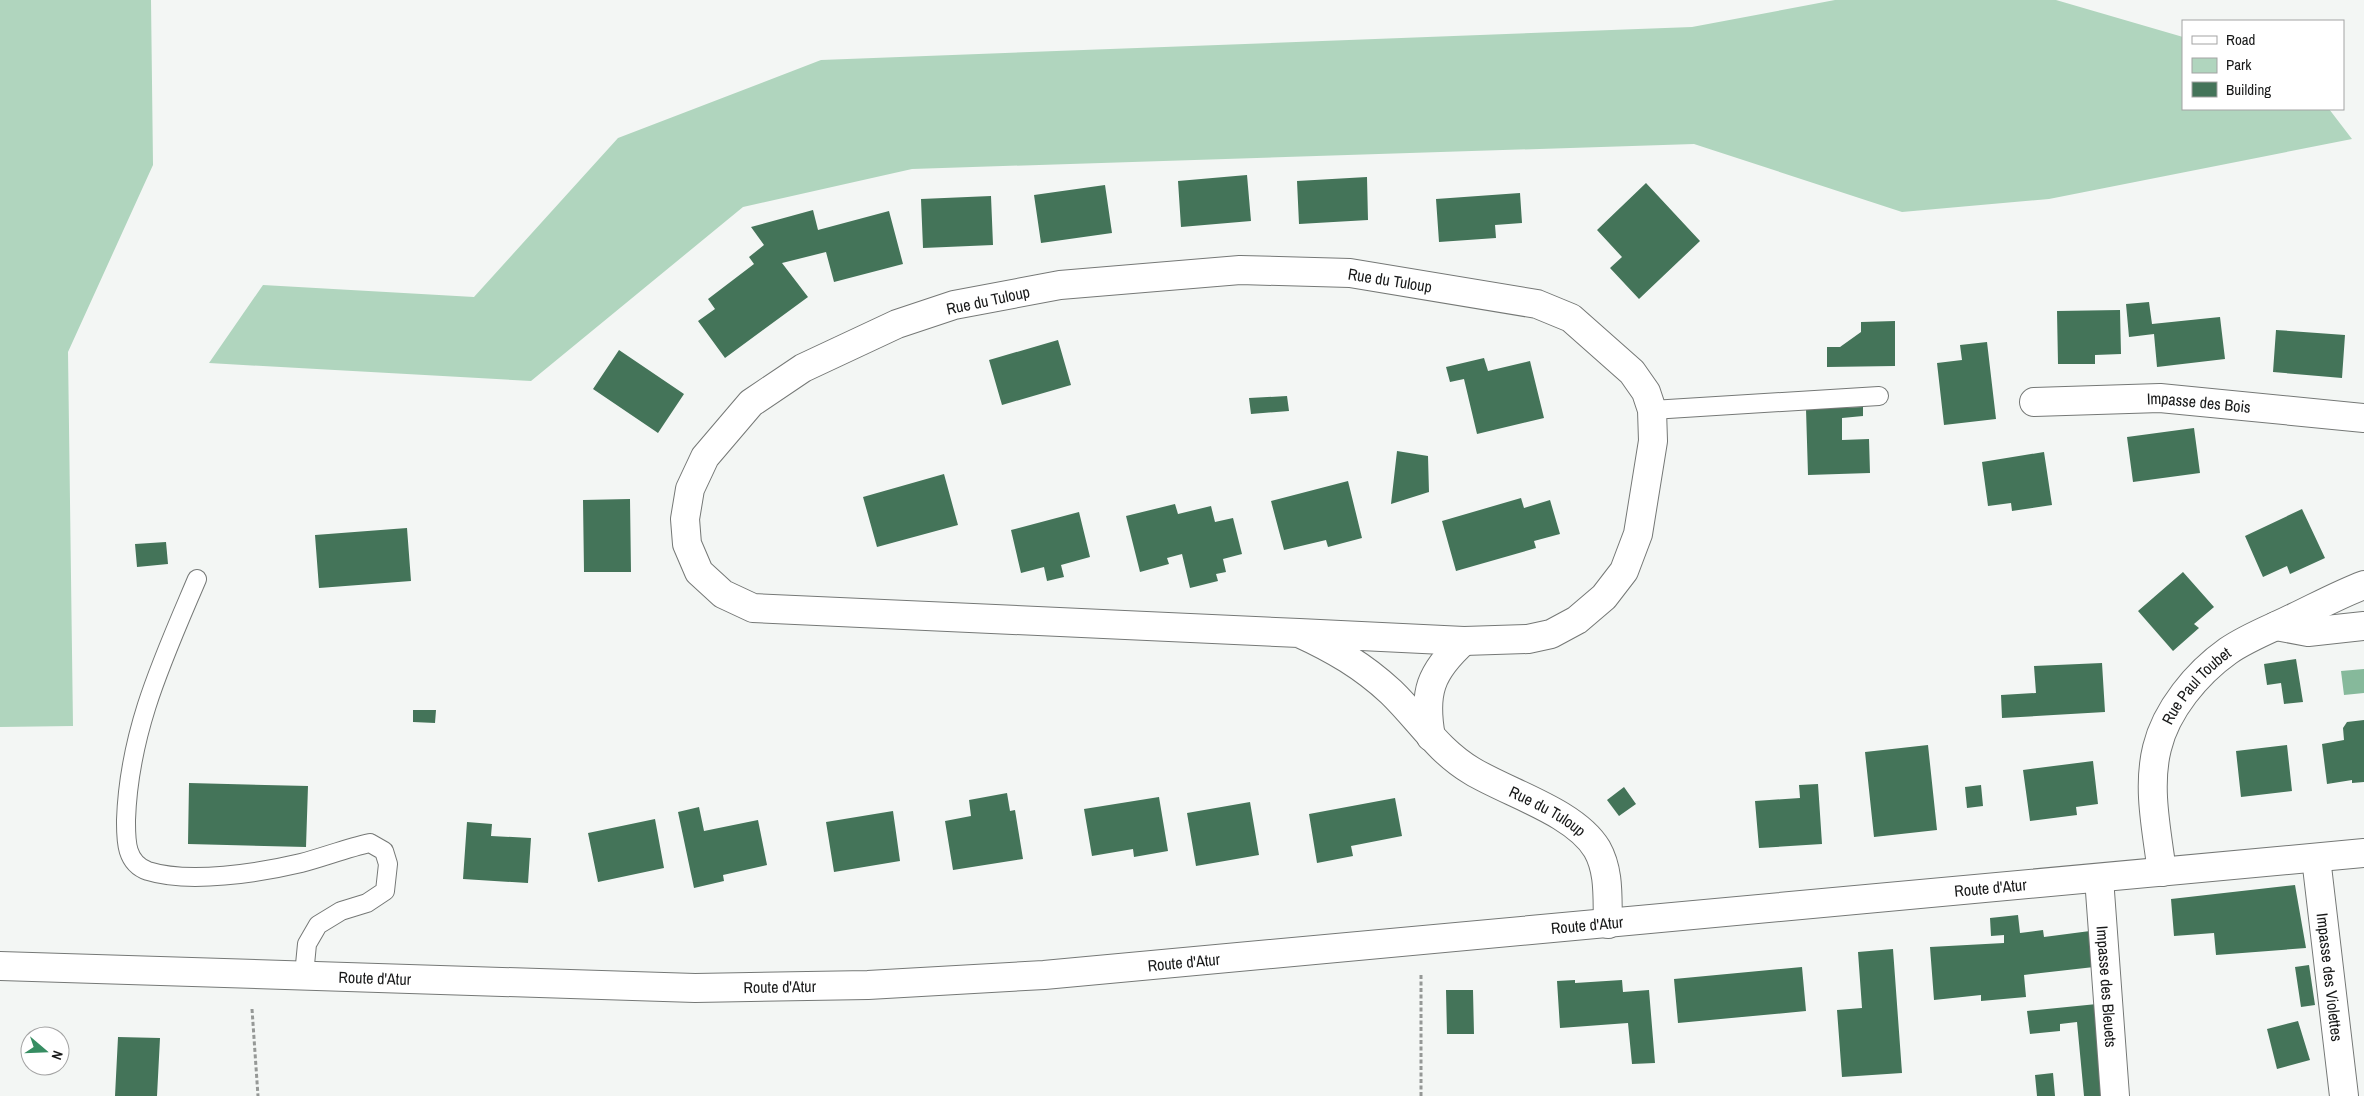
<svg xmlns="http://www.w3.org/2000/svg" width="2364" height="1096" font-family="'Archivo Narrow',sans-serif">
<rect width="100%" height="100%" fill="#f3f6f4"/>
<!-- green -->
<path fill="#b0d5be" d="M0,0H151L153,165L68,352L73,726L0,727Z
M1835,0H2056L2183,37V109H2329L2352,139L2049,199L1902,212L1694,144L912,169L743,207L531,381L209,363L263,285L474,297L618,138L821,60L1692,27Z"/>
<!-- water -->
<path fill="#86b99b" d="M2364,669V693L2344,695L2341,671Z"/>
<!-- building -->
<path fill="#447459" d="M1247,175L1251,221L1181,227L1178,181Z
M1367,177L1368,220L1299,224L1297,181Z
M1646,183L1700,241L1639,299L1610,268L1622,257L1597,230Z
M1105,185L1112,233L1041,243L1034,195Z
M1520,193L1522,223L1495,225L1496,238L1439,242L1436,199Z
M991,196L993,245L923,248L921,199Z
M813,210L818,230L889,211L903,264L834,282L826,252L782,263L808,297L725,358L698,321L715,309L708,299L754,264L749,257L764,245L751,227Z
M2149,302L2152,324L2220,317L2225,359L2157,367L2154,334L2129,337L2126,304Z
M2120,310L2121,354L2095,355V364H2058L2057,311Z
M1895,321V366L1827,367V347H1840L1861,332V322Z
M2276,330L2345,335L2342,378L2273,372Z
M1058,340L1071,385L1002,405L989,360Z
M1987,342L1996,419L1944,425L1937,363L1962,360L1960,345Z
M619,350L684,394L658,433L593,389Z
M1484,358L1488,371L1530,361L1544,418L1477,434L1464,379L1450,382L1446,367Z
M1287,396L1289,411L1251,414L1249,398Z
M1863,407V416L1842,418V440L1869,439L1870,473L1808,475L1806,409Z
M2194,428L2200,473L2133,482L2127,437Z
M1397,451L1428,456L1429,492L1391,504Z
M2044,452L2052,505L2012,511L2011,503L1988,506L1982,462Z
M944,474L958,525L877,547L863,497Z
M1348,481L1362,538L1328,547L1326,540L1284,550L1271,501Z
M1521,498L1524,508L1550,500L1560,534L1534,541L1536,548L1456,571L1442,521Z
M630,499L631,572H584L583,500Z
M1175,504L1178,514L1211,506L1215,522L1233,518L1242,554L1223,559L1226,572L1216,574L1218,581L1190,588L1182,554L1167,558L1169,564L1140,572L1126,516Z
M2302,509L2325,558L2290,574L2287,566L2263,577L2245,536Z
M1079,512L1090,557L1061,565L1064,577L1047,581L1044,567L1021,573L1011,530Z
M407,528L411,581L319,588L315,535Z
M166,542L168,564L137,567L135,544Z
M2183,572L2214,607L2194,624L2199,628L2173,651L2138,611Z
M2296,659L2303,702L2284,704L2281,683L2267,685L2264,664Z
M2102,663L2105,712L2002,718L2001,695L2036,693L2034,666Z
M413,710H436L435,723L413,722Z
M2364,720V782L2352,783V780L2327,784L2322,744L2344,740L2343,728L2347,722Z
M1928,745L1937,830L1874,837L1865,752Z
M2287,745L2292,791L2241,797L2236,751Z
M2093,761L2098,804L2076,807L2077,815L2030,821L2023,770Z
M189,783L308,786L306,847L188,844Z
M1818,784L1822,844L1759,848L1755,801L1800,798L1799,785Z
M1981,785L1983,806L1967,808L1965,787Z
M1624,787L1636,804L1619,816L1607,800Z
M1007,793L1010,811L1015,810L1023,859L953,870L945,821L971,816L969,800Z
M1159,797L1168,851L1134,857L1133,849L1092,856L1084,809Z
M1395,798L1402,836L1351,846L1353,856L1317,863L1309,814Z
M1250,802L1259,855L1196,866L1187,813Z
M699,807L704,831L758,820L767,865L723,875L724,881L694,888L678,812Z
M893,811L900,861L834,872L826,822Z
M655,819L664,868L598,882L588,833Z
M467,822L492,824L491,836L531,838L528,883L463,879Z
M2295,885L2306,948L2216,955L2214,933L2174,936L2171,899Z
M2018,915L2020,933L2043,930L2044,937L2090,931L2094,967L2024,975L2026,997L1981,1001V995L1934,1000L1930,947L2004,943V935L1991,936L1990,918Z
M1893,949L1902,1073L1842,1077L1837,1010L1862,1008L1858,952Z
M2309,965L2315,1005L2301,1007L2295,967Z
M1802,967L1806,1011L1678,1023L1674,979Z
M1575,980V983L1622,980L1623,992L1649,990L1655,1063L1632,1064L1628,1023L1560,1028L1557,981Z
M1446,990H1473L1474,1034H1447Z
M2097,1004L2105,1096H2084L2077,1022L2060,1024V1031L2030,1034L2027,1011Z
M2298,1021L2310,1060L2277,1069L2267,1029Z
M118,1037L160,1038L157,1096H115Z
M2053,1073L2055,1096H2037L2035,1075Z"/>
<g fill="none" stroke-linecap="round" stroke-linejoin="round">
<!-- service casing -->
<g stroke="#757876" stroke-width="20">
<path id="service" d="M1652,410L1879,396
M197,579C163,659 129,731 126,820C126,839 125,863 148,871C189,884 259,873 301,863C324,857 347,848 370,843L384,851L388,864L385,891L367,903L341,911L318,925L307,944L304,975"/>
</g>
<!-- minor casing -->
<g stroke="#757876" stroke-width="30">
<g id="minor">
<path id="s1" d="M2034,402L2160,398L2364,418"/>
<path d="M2276,626L2308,632L2364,626"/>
<path id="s2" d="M1299,633L1464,641L1528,639L1551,634L1577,620L1604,597L1624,571L1638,534L1653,441L1652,410L1646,392L1632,372L1571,318L1537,304L1350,273L1240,270L1060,285L954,305L897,324L803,368L751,403L705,457L690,489L685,519L687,544L699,572L723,594L753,608L1299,633C1334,649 1363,666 1391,692C1420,720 1437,750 1472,771C1508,793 1575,812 1597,849C1610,872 1607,899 1608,924"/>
<path d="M1431,737C1423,693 1430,672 1464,641"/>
<path id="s3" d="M2316,858L2344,1096"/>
<path id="s4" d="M2162,872C2157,832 2147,788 2157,748C2166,710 2197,673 2228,651C2248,637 2273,628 2295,617C2318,606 2340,594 2364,585"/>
<path id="s5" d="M2099,878L2115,1096"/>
</g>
</g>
<!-- secondary casing -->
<g stroke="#757876" stroke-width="30">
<g id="secondary">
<path id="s6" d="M0,966L695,988L868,985L1044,975L2364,853"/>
</g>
</g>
<!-- path -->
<path stroke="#959896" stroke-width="3" stroke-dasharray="4 2.5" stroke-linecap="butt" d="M252,1009L258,1096
M1421,1096V974"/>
<!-- service -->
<use href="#service" stroke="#fff" stroke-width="18"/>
<!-- minor -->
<use href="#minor" stroke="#fff" stroke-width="28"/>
<!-- secondary -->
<use href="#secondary" stroke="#fff" stroke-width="28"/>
</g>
<g text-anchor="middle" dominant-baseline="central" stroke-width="5" stroke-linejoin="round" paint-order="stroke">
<!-- street labels -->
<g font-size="16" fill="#181919" stroke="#fff">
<text transform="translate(1390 280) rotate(9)">Rue du Tuloup</text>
<text transform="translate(988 300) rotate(-12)">Rue du Tuloup</text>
<text stroke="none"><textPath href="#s1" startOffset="165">Impasse des Bois</textPath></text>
<text stroke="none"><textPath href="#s4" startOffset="200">Rue Paul Toubet</textPath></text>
<text stroke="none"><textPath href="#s2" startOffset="2605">Rue du Tuloup</textPath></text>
<text stroke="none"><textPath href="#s6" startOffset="1995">Route d'Atur</textPath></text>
<text stroke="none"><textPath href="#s6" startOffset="1590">Route d'Atur</textPath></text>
<text stroke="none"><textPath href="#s6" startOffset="1185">Route d'Atur</textPath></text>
<text stroke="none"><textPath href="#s6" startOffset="375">Route d'Atur</textPath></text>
<text stroke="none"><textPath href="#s3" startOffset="120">Impasse des Violettes</textPath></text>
<text stroke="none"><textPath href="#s6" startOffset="780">Route d'Atur</textPath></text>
<text stroke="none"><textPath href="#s5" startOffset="109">Impasse des Bleuets</textPath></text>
</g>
</g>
<!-- legend -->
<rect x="2182" y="20" width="162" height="90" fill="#ffffff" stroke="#a3a3a3"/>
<rect x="2192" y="36" width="25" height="8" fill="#ffffff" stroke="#a3a3a3"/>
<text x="2226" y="45" font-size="15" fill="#181919">Road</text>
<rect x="2192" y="58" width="25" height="15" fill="#b0d5be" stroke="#a3a3a3"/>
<text x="2226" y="70" font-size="15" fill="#181919">Park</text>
<rect x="2192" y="82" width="25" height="15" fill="#447459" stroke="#a3a3a3"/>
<text x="2226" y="95" font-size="15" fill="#181919">Building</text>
<!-- north arrow -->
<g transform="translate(45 1051) rotate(109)"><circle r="24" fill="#ffffff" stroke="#a3a3a3"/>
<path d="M0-4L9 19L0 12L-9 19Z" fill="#368d62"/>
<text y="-8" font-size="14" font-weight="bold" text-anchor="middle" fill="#181919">N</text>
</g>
</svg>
